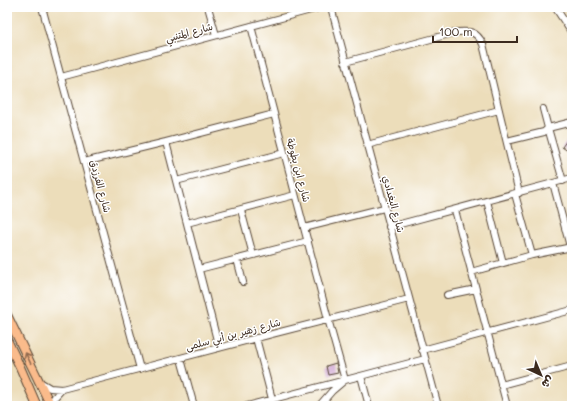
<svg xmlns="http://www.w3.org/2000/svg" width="579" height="413" font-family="Mali,'Playpen Sans Arabic',sans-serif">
<rect width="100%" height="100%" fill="#fff"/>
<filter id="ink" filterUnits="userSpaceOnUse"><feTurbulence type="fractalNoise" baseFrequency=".025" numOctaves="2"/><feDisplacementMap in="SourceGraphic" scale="8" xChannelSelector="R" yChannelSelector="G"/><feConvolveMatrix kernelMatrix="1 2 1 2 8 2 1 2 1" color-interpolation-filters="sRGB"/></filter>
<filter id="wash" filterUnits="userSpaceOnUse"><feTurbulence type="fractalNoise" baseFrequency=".012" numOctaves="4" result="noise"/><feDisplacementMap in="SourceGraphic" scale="16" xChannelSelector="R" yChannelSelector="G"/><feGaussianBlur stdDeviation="0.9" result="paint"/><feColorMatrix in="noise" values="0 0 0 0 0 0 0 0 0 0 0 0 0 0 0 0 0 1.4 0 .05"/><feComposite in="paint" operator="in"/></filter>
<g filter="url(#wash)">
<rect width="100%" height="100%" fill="#ecddba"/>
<g id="blocks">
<!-- building -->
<path fill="#c490c7" d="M572,133V154L562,147Z
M336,363L338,373L328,375L326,366Z"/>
</g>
</g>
<g filter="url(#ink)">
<use href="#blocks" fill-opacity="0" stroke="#564535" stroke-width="1"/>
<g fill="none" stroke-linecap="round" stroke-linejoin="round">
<!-- minor casing -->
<g stroke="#564535" stroke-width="8">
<path id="minor" d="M42,7L140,369
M208,7L216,35
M331,7L438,406
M555,7L572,33
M251,26L328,319L345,380L332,391L319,406
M345,62L457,32C471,31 476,31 483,44L519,193
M61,77L322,7
M507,141L544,132L548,128L543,109
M166,142L219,348
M367,145L499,110
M84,162L166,142L274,114
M176,181L284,153
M563,181L548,128L572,122
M553,183L572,254
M515,194L532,255
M487,201L503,263
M241,210L253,255
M455,210L507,406
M187,223L295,195
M389,227L572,178
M304,228L384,208
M237,259L243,282
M199,269L308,241
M471,272L532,255L572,247
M447,295L476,289
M256,338L272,399
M422,350L572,310
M181,359L194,406
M361,376L369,406
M40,382L50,388L62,389C178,359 293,328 409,299
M501,385L572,366
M50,406L54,398L62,389
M247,406L425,359"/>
</g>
<!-- major casing -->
<g stroke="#564535" stroke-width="10">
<path id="major" d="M7,315L51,406
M7,340L20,367L37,406"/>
</g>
<!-- minor -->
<use href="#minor" stroke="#fff" stroke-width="6"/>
<!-- major -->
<use href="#major" stroke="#fabb8b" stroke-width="8"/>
</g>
<!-- one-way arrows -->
<defs><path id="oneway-shaft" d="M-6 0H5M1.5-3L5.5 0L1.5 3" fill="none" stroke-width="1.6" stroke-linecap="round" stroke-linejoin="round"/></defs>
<use stroke="#916b4f" href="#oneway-shaft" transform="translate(28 358) rotate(-116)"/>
</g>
<g text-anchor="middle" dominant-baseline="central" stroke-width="3" stroke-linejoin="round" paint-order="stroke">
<!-- street labels -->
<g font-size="10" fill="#3b2a1e" stroke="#fff">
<text transform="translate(189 32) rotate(-15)">شارع المتنبي</text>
<text transform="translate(299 170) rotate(75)">شارع ابن بطوطة</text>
<text transform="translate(101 186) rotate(75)">شارع الفرزدق</text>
<text transform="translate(394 204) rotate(75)">شارع البغدادي</text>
<text transform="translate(233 334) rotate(-15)">شارع زهير بن أبي سلمى</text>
</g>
</g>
<!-- margin -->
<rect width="579" height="413" fill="none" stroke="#fff" stroke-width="24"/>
<!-- north arrow -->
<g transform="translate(541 375) rotate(136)" stroke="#ffffff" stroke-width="3" paint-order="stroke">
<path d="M0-3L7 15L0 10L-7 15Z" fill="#3b2a1e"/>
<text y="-6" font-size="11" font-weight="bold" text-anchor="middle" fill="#3b2a1e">ش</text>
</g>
<!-- scale -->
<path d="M433 36v6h84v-6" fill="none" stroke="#3b2a1e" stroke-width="2"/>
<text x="439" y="36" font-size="12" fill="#3b2a1e" stroke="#ffffff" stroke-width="3" paint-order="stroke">100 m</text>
</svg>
